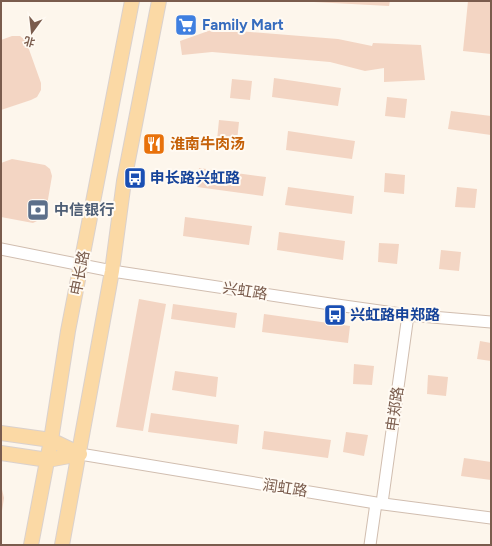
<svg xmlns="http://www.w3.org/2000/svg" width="492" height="546" font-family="Figtree,'Noto Sans SC',sans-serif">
<rect width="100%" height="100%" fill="#fdf6ec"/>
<!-- building -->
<path fill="#f3d5c3" d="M295,1H390L389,6Z
M468,1H491V54L463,51Z
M214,29L338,39L372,46L373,43L421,45L425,80L384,82V68L365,71L330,62L212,52L182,55L180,41Z
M12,36H20L26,41L41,83V90L37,97L31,100L1,110V40Z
M274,78L341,88L338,106L272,97Z
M232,79L252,81L250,100L230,98Z
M387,97L407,99L405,118L385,116Z
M451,111L491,116V135L448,129Z
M219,120L239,122L237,141L217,140Z
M288,131L355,141L352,159L286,150Z
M12,159L45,165L50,169L52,176L46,211L43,217L39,220L33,223L1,217V163Z
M199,168L266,177L263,196L197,187Z
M385,173L405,175L404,194L384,192Z
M288,187L354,196L352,214L285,205Z
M457,187L477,189L475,208L455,207Z
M185,217L252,226L249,245L183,236Z
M279,232L345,241L343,260L277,250Z
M379,243L399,244L397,264L378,262Z
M441,250L461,252L459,271L439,269Z
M139,299L166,304L143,431L116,427Z
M173,304L237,313L235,328L171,319Z
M264,314L350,326L348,343L262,332Z
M480,341L491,343V361L477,359Z
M354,364L374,366L372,385L353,384Z
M175,371L218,377L216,397L172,390Z
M428,375L448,377L446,396L427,394Z
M151,413L239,425L237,444L148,432Z
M264,431L331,440L328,458L262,449Z
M346,432L368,435L364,456L343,452Z
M464,458L491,462V480L461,476Z
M1,485L4,498L2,511H1Z"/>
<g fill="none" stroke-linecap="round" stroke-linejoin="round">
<!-- minor casing -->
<g stroke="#d1beb0" stroke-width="13">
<path id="minor" d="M1,249L112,271L337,305L408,315L491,322
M80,454L376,503L491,518
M382,503L408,315
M370,545L376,503"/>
</g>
<!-- major casing -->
<g stroke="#dad1cd" stroke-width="16">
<path id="major" d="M1,433L51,440L80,454
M1,453L48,460L80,454
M31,545L51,440L68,331L132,1
M62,545L112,271L124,181L159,1"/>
</g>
<!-- minor -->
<use href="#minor" stroke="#fff" stroke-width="11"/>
<!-- major -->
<use href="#major" stroke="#fbd9a5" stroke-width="14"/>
</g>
<!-- icons -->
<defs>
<g id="supermarket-square" transform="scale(1.15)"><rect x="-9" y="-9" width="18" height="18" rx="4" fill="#3f7fe0" stroke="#fffaf3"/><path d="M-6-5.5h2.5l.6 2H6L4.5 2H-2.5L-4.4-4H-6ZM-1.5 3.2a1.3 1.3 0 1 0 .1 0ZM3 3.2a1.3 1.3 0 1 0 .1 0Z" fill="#fff"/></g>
<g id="restaurant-square" transform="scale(1.15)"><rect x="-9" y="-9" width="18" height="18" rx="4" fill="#e8710a" stroke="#fffaf3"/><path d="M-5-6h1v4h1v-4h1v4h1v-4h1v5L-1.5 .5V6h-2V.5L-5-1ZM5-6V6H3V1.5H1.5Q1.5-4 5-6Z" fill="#fff"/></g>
<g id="bus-square" transform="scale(1.15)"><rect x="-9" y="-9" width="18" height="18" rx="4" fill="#1a4fb4" stroke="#fffaf3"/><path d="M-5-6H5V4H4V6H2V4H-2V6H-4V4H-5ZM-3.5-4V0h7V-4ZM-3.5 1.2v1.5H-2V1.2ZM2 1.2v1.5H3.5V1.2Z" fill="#fff"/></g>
<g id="bank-square" transform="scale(1.15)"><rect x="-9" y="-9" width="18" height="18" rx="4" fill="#5c6f8a" stroke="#fffaf3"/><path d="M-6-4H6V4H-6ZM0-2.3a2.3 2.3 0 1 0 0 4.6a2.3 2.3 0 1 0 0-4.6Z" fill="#fff"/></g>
</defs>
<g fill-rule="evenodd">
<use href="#supermarket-square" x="186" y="25"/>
<use href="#restaurant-square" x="154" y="144"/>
<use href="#bus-square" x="135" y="178"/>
<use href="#bank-square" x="38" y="210"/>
<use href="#bus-square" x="335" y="315"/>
</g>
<g text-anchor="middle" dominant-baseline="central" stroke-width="4" stroke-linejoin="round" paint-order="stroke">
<!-- shop labels -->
<g font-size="15" font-weight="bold" fill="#366cbe" stroke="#fffaf3" text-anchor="start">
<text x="202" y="25">Family Mart</text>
</g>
<!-- food labels -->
<g font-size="15" font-weight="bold" fill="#c56008" stroke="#fffaf3" text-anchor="start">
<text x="170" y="144">淮南牛肉汤</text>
</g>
<!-- transit labels -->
<g font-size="15" font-weight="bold" fill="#164399" stroke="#fffaf3" text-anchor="start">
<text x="150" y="178">申长路兴虹路</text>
<text x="350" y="315">兴虹路申郑路</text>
</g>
<!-- service labels -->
<g font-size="15" font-weight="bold" fill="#4e5e75" stroke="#fffaf3" text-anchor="start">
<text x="54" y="210">中信银行</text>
</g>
<!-- street labels -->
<g font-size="15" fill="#7a5c4d" stroke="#fffaf3">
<text transform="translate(80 273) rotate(-79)">申长路</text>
<text transform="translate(245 291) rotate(9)">兴虹路</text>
<text transform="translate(395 409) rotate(-82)">申郑路</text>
<text transform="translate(285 488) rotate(9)">润虹路</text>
</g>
</g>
<!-- border -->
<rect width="492" height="546" fill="none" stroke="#7a5c4d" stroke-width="4"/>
<!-- north arrow -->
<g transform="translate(32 32) rotate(195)" stroke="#fffaf3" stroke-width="3" paint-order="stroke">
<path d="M0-3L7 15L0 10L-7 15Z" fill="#7a5c4d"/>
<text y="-6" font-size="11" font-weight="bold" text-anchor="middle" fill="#7a5c4d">北</text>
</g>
</svg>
